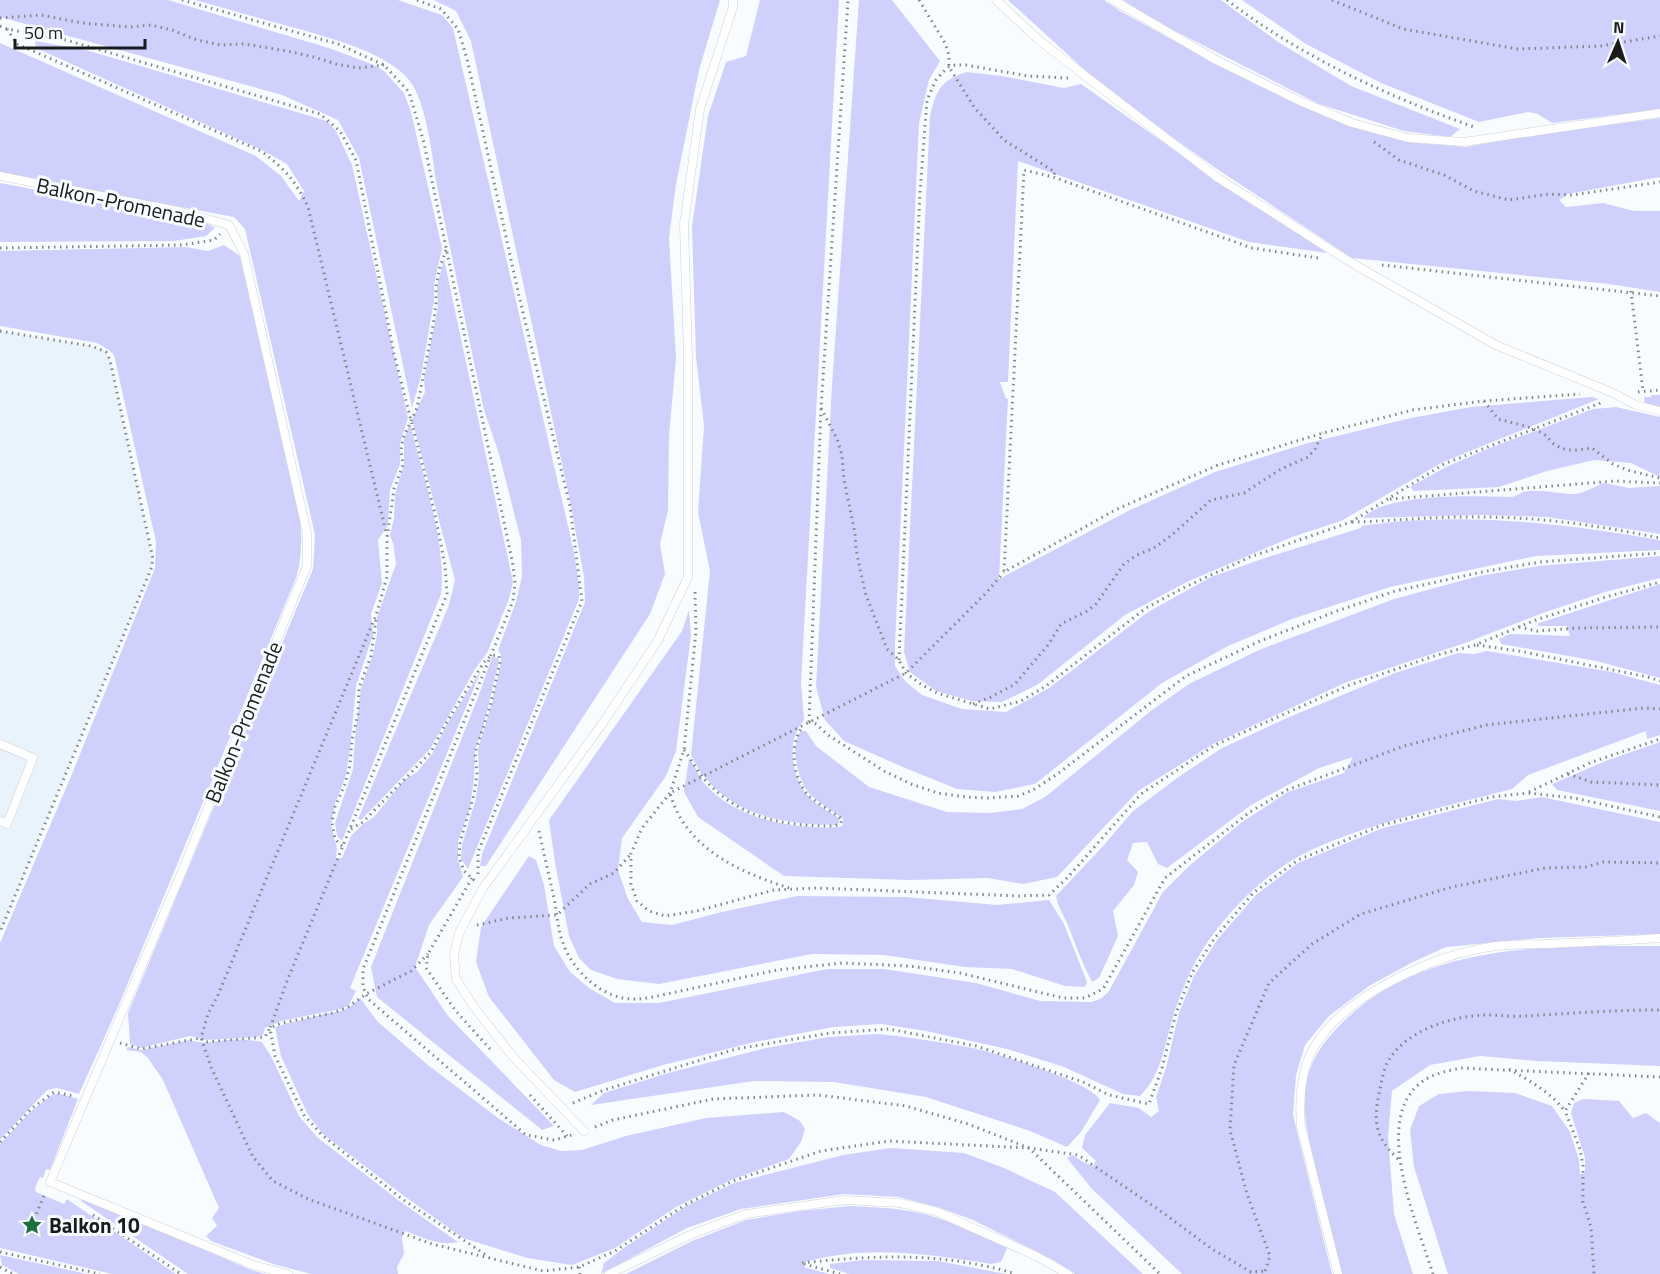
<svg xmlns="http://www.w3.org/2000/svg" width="1660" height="1274" font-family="'Titillium Web',sans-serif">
<rect width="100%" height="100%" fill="#f9fcff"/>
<!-- built -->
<path fill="#e9f3fc" d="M0,331L91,346L106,352L110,360L153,559L151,569L0,933Z"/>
<!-- green -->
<path fill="#cfd1fc" d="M0,0H168L329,48L374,65L384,71L404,93L411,112L442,248L434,285V301L421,376L412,408L359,158L338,120L282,95L0,17Z
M195,0H398L442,15L453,28L574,552L579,585V599L468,869L461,859L462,845L476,798L479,776L478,749L492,703L501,662V655L498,650L516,602L522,576L521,540L499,454L484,410L436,181C432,154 426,101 409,80C385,50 319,35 284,25C254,17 224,8 195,0Z
M434,0H720L699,70L676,184L669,238L676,358L669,436L668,510L660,544L665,574L650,614L486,866H480L482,854L585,602L584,577L570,501L471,41L456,11Z
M760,0H839L801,683L804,720C786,740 791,776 808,796C816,805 829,811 839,818V823L836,825C785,824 736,817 703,775L702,776L691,755L710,571L698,512L704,426L696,357L692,226L708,116L726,62L746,56Z
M859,0H892L940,61L929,80L919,123L895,644V666L905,681L922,695L962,709L1006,712L1049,688L1148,612L1211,577L1265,558L1361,528V526C1459,511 1563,523 1660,540V550L1536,556L1390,587L1292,619L1228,646L1162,683L1035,784L995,792L957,789L905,768L844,741L825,720L816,687L832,385Z
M1008,0H1104L1120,11L1216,64L1298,105L1357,128L1407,142L1466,147L1527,136L1660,118V177L1568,194L1559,200L1566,207L1603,203L1634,211H1660V292L1609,284L1352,258L1220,171L1152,123L1089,74Z
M1123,0H1221L1278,42L1351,86L1460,129L1450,137L1404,131L1319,104L1161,24Z
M1242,0H1660V109L1552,123L1538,114L1528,112L1479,122L1381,83L1306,44Z
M35,41L86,50L327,121L336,131L352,165L408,418L400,443V464L390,490L388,525L378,540L382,583L371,614L373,635L356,686L350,750L346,775L335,804L331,825L337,848L336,858H342L351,836L363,824L374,817L404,780L417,772L432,754L447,724L481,671L350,988L356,991L349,1005L341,1009L281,1021L265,1028L263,1035L257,1037L206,1040L190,1036L141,1048L130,1044L128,1013L313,569L315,535L245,229L234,217L0,173V43L256,156L281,176L299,201L304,191L287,164L262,150L36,48Z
M967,72L1001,76L1064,88L1081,84L1217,180L1327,253L1249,242L1018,161L1008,382H1000L1006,399H1008L999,579L1130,510L1215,472L1308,443L1411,418L1471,407L1591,397L1599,399L1443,462L1341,521L1292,537L1187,582L1125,615L1037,685L1002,702L972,701L936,691L910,672L904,652L930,116C936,90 941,80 967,72Z
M0,183L203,221L215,228L206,236L174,241L0,242Z
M224,245L240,256L300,518C302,539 302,558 296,578L118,1007L79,1094L57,1088L47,1090L0,1140V943L72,774L155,568L156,542L114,355L109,350L97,343L0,326V251L186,247L208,251Z
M444,259L513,582L509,599L487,653L475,669L430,749L361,820L358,819L449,605L455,580L412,420L425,392L424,378L438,306L437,286Z
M1651,395H1660V407L1645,404L1644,397H1651Z
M1616,407L1660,417V477L1631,463L1594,460L1547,471L1499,487L1414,491L1410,487L1446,467L1490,448L1593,409Z
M410,423C422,472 447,545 441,594L342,841L337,836L335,823L353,769L355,737L361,688L373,654L377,635V617L396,564L393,543L390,535L394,518L395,494L404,464V439Z
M1604,483L1629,488L1660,486V534L1547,517L1482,515L1363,518C1385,493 1477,496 1510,497C1516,497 1518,494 1523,492C1539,488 1558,494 1574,494C1583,494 1595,486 1604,483Z
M1660,556V578L1605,592L1540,614L1465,643L1347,682L1213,744L1138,791L1057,877L1023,884L988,878L910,880L784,876L698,817L684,792L689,758C694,765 698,774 703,782C735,820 794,830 840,827L843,825V819C833,811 821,805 812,796C798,784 789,746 801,731H806L816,746L869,787L947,812L991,813L1022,809L1045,797L1152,710L1189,684L1259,650L1394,599L1479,576L1539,566Z
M1660,584V678L1596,661L1501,644L1499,639L1510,634L1570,636L1567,626H1537L1539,623Z
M689,610L691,635L676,751L666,776L622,838L618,870L628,899L642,922L672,925L722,912L797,896L906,897L997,905L1049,900L1064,924L1087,982L1085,987L1065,986L1012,969L965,967L884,955L812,954L659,984L617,979L591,970L579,958L569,936L555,863L549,820L682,631Z
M1487,651L1612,672L1660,685V735L1647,739L1646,731L1528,775L1512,789C1445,807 1375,821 1311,850C1263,872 1211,926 1189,975C1183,988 1177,1003 1173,1017C1165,1044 1161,1076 1140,1096L1123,1094L1064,1067L1007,1049L926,1031L881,1024L833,1027L755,1042L663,1065L575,1092L554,1080L489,997L476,962L481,927L529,856L536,860L544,885L554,946L570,972L589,988L615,1003H659L827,969H884L976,983L1040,1001L1092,1002L1102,998L1109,991L1163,892L1189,866L1242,822L1288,792L1344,773L1353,757L1319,768L1251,805L1167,868L1158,864L1147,842L1133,843L1127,860L1138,872L1134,885L1113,911L1118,936L1099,978L1092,982C1082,963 1075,943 1067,923C1063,914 1058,907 1056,896L1104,845L1132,812L1177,778L1222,748L1287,718L1395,673L1458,653L1474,654Z
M492,657L498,658L499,661L482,732L475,749L474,779L470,808L458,841V859L463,877L429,925L415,967L448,1016L554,1126L542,1130L377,997L371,967L480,692Z
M1660,742V811L1557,790L1552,784L1608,760Z
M1542,797L1660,822V934L1540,938L1446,947L1413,962L1369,986L1329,1016L1305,1045L1296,1075L1293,1115L1332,1274H1182L1092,1189L1067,1158L1073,1155L1083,1162L1093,1166L1096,1161L1082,1148L1085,1135L1110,1103L1139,1108L1151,1117L1159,1111L1156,1097L1166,1068L1179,1013L1194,976L1217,940L1256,895L1298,863L1383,828L1498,799L1516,801Z
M1660,946V1066L1537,1061L1480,1056L1430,1065L1392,1091L1388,1136L1394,1214L1413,1274H1342C1334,1240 1325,1206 1317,1173C1311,1146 1302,1120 1305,1092C1308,1061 1324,1040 1346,1019C1430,941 1553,946 1660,946Z
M360,998L378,1022L428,1065L498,1118L541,1145L561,1151L582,1150L626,1136L706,1118L784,1112L800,1121L805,1129L801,1142L789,1159L731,1180L676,1207L615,1248L572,1265L527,1258L463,1238L404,1196L323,1134L308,1115L281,1056L275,1027C289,1022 303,1020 317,1016C338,1009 340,1017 360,998Z
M877,1034C909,1037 941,1042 973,1048C996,1053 1091,1082 1100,1100L1081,1132L1067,1147L1030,1131L926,1097L834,1082L754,1081L591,1105L604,1093L668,1073L766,1048L829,1037Z
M190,1040C204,1045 214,1041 228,1040C239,1039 250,1040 262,1042L272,1058L299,1116L317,1137L398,1200L458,1242C440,1247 422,1237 405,1231L402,1237L404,1254L397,1267L398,1274H311L273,1264L211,1241L206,1236L217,1226L212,1218L219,1208L163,1080L148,1058L141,1052L126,1050L128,1047L141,1050Z
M1468,1091L1515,1093L1552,1106L1570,1132L1579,1160L1580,1174L1585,1173V1158L1571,1113L1574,1103L1583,1099L1619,1101L1633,1118L1646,1113L1660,1123V1274H1448L1414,1167L1410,1130L1419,1106L1439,1094Z
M53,1094H61L78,1099L50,1170L46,1169L43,1178L40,1177L35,1188L36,1192L64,1204L67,1199L176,1274H112L0,1248V1144L31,1111Z
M891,1148L964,1153L1004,1168L1055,1192L1143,1274H1075L1055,1261L973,1220L940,1208L899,1197L844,1194L741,1209L687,1228L601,1274L604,1263L621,1250L686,1206L734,1183L843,1155Z
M83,1197L251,1270L265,1274H188L81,1201Z
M850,1206C872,1207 894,1208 915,1212C947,1218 978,1235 1007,1248L1001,1262L991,1264C930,1254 863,1244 803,1263L804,1267L829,1274H626L692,1241L746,1220L800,1211Z
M0,1255L87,1274H19L2,1265Z
M863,1260L938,1261L1006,1274H849L830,1268V1264Z"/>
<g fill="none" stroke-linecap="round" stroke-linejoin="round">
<!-- lane casing -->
<g stroke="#ced1d5" stroke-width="9">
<path id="lane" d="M996,0L1040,41L1218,178L1350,262L1496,345L1613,393L1636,405L1660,411
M1113,0L1216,60L1300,101L1352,123L1408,138L1464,142L1660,113
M0,176L182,212L229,225L244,254L307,533V566L180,876L50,1182L253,1265L288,1274
M0,744L33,758L7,824L0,821
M584,1131L514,1058L474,1007L456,979L454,955L459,933L483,888L600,727L658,640L688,577V356L684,224L700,109L733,7V0
M609,1274L692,1234L746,1214L844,1200L900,1203L935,1211L1036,1256L1068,1274
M1338,1274L1301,1127C1299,1100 1300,1071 1314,1047C1347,993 1436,954 1496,946C1513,944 1530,944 1546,944C1584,942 1622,941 1660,938"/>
</g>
<!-- path -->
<path stroke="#838587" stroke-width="3" stroke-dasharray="1.5 4.5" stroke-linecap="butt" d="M182,0L338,44L384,65L409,92L424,143L513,565L515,583L513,601L363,969V987L368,999L526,1135L554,1140L572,1135
M417,0L441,9L458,29L467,59L519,296L570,506L582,601L478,852V874
M919,0L945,43L949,55V67L974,107L1004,140L1055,172L1053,177
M1227,0C1301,57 1389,97 1477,128
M1332,0L1403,29L1518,49L1601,46L1660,36
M0,18L41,15L82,23L130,27L151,25L172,30L197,40L221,45L244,44L287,51L314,57L336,64L359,68L384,65
M0,26L7,29L66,40L320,114L340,131L356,160L394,354L434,510L445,565L447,594L287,981L270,1028L275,1056L304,1115L322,1135L402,1199L489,1257
M7,29L17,44L261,151C284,168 296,181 308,207L387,536
M1374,142L1399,160L1444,175L1474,191L1509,200L1549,194L1572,195L1660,182
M0,248L182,245L214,240L220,234
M446,250L440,267L436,286V304L433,326L417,408L403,438L401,450L403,465L394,489L387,538V577L376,615L218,995L208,1014L201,1038L211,1067L253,1157L273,1181L308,1199L432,1244L543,1271L579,1267L615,1251L685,1205L733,1181L821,1151L889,1141L1029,1148L1078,1155L1162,1212L1212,1249L1251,1272L1265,1271
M1318,258L1252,248L1053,177L1024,170L1004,572L1117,509L1218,465L1323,433L1413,410L1484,401L1580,394
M1382,265L1660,296
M1631,291L1643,391
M0,331L91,346L106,352L110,360L153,559L151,569L0,932
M1638,392L1660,390
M1484,401L1498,419C1513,423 1529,426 1544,434C1548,437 1550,441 1554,444C1567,453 1578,450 1592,448L1613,464L1627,470L1660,478
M821,408L837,439L842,455L844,480L855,533L856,549L860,569L866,595L887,649L899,660L906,673L922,685L937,693L990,709L1021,701L1046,686L1146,608L1185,587L1250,557L1351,522L1444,464L1603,402
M1390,499L1615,481L1660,483
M1352,522C1395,521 1439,516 1482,517C1541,517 1601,526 1660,538
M695,592L696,631L684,750L670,793L642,828L631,854V884L637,901L649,911L665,916L697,911L774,890L817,888L1019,896L1049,895L1068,877L1141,794L1215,745L1347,686L1437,655L1475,645L1536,620L1606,597L1660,582
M1519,627L1537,631L1579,628L1660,627
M1477,645L1519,651L1648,677L1660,681
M899,660L920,192L927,100L936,80L943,72L949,67L955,65H966L1028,76L1068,78
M973,704L991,697L1015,684L1048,645L1061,624L1087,611L1096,604L1124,564L1137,555L1154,548L1172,535L1211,500L1244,493L1281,469L1308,457L1315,449L1323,433
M809,722L816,724L828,735L884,771L911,784L938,793L966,797L989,798L1018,796L1033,790L1056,775L1186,676L1260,641L1337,611L1395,591L1482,572L1540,562L1660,553
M809,722L821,408L848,0
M684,750C691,759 697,771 705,780C741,819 783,826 835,826L841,823L842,819C832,812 820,805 810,797C793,781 788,745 803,726
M1568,774L1591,782L1660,785
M1529,792L1592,762L1660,739
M351,829L363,822L431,752L445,725L484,662L492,655L499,656L500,662L491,703L475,753L477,774L474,795L460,842L459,857L464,871L475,881
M539,831C544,855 550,879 555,903C557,916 558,931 563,943C573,972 604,1000 635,999C641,999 647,998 653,997L777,970L842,963L909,966L960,973L1063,998H1085L1103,989L1165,878L1250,812L1287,790L1404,746L1486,725L1643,708L1660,709
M342,846L335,839L332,822L335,807L345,784L350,765L352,740L358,714L359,688L371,656L376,619
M472,878L428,954L426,968L455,1010L490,1049
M789,888C739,872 685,848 670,793L906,673L986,593L1004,572
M477,925L509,918L557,915L590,884L614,873L630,855
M120,1043L141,1049L201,1038L205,1042L265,1037L270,1028L281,1023L333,1013L348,1007L366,994L411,971L428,954
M1509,1069C1530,1081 1550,1092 1565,1111
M1589,1073L1565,1111L1580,1149L1583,1166V1202L1591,1227L1594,1274
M530,1095L567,1136
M573,1103L604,1090L736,1049L830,1033L889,1029L976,1046L1083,1082L1109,1095L1149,1104L1162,1068L1176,1013L1192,973L1214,939L1253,893L1298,860L1382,825L1491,797L1528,793L1574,798L1660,817
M595,1127L613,1120L713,1099L818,1095L906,1106L968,1124L1029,1148L1160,1274
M0,1142L31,1109L54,1092L74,1096
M1398,1159C1376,1138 1373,1124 1379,1094C1381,1084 1383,1072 1387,1063C1405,1030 1452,1016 1486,1015C1500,1015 1514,1017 1528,1016C1572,1013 1616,1010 1660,1010
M93,1215L181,1274
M32,1225L45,1193
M0,1252L100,1274
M802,1263C875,1255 945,1252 1016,1274
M804,1264L840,1274
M0,1267L13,1274
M579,1267L580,1274
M1265,1271L1270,1256L1247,1194L1230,1130L1234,1065L1269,983L1312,944L1361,914L1452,887L1545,868L1586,867L1603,862L1660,863
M1433,1274C1418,1226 1373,1125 1418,1085C1430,1074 1447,1071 1461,1068L1660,1077"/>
<!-- lane -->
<use href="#lane" stroke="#fff" stroke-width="8"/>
</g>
<!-- icons -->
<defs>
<g id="sight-bare" transform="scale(1.62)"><path d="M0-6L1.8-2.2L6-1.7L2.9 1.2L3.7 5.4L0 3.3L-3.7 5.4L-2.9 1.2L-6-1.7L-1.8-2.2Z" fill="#1f6e3f" stroke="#f9fcff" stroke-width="2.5" paint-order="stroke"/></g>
</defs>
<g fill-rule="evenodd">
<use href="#sight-bare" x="32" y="1225"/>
</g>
<g text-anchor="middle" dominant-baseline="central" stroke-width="6" stroke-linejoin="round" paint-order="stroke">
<!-- street labels -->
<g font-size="21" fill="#1a1b1c" stroke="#f9fcff">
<text transform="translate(121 202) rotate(12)">Balkon-Promenade</text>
<text transform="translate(243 722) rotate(-68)">Balkon-Promenade</text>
</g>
<!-- poi labels -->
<g font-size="21" font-weight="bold" fill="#1a1b1c" stroke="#f9fcff" text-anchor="start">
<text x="49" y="1225">Balkon 10</text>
</g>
</g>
<!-- north arrow -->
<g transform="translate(1618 42) rotate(3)" stroke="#f9fcff" stroke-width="4.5" paint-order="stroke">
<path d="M0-4.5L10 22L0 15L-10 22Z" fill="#1a1b1c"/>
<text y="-9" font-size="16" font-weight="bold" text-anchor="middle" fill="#1a1b1c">N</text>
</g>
<!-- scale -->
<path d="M15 39v9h130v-9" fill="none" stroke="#1a1b1c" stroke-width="3"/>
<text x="24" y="39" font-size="18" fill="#1a1b1c" stroke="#f9fcff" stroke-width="4.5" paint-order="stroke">50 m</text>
</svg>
